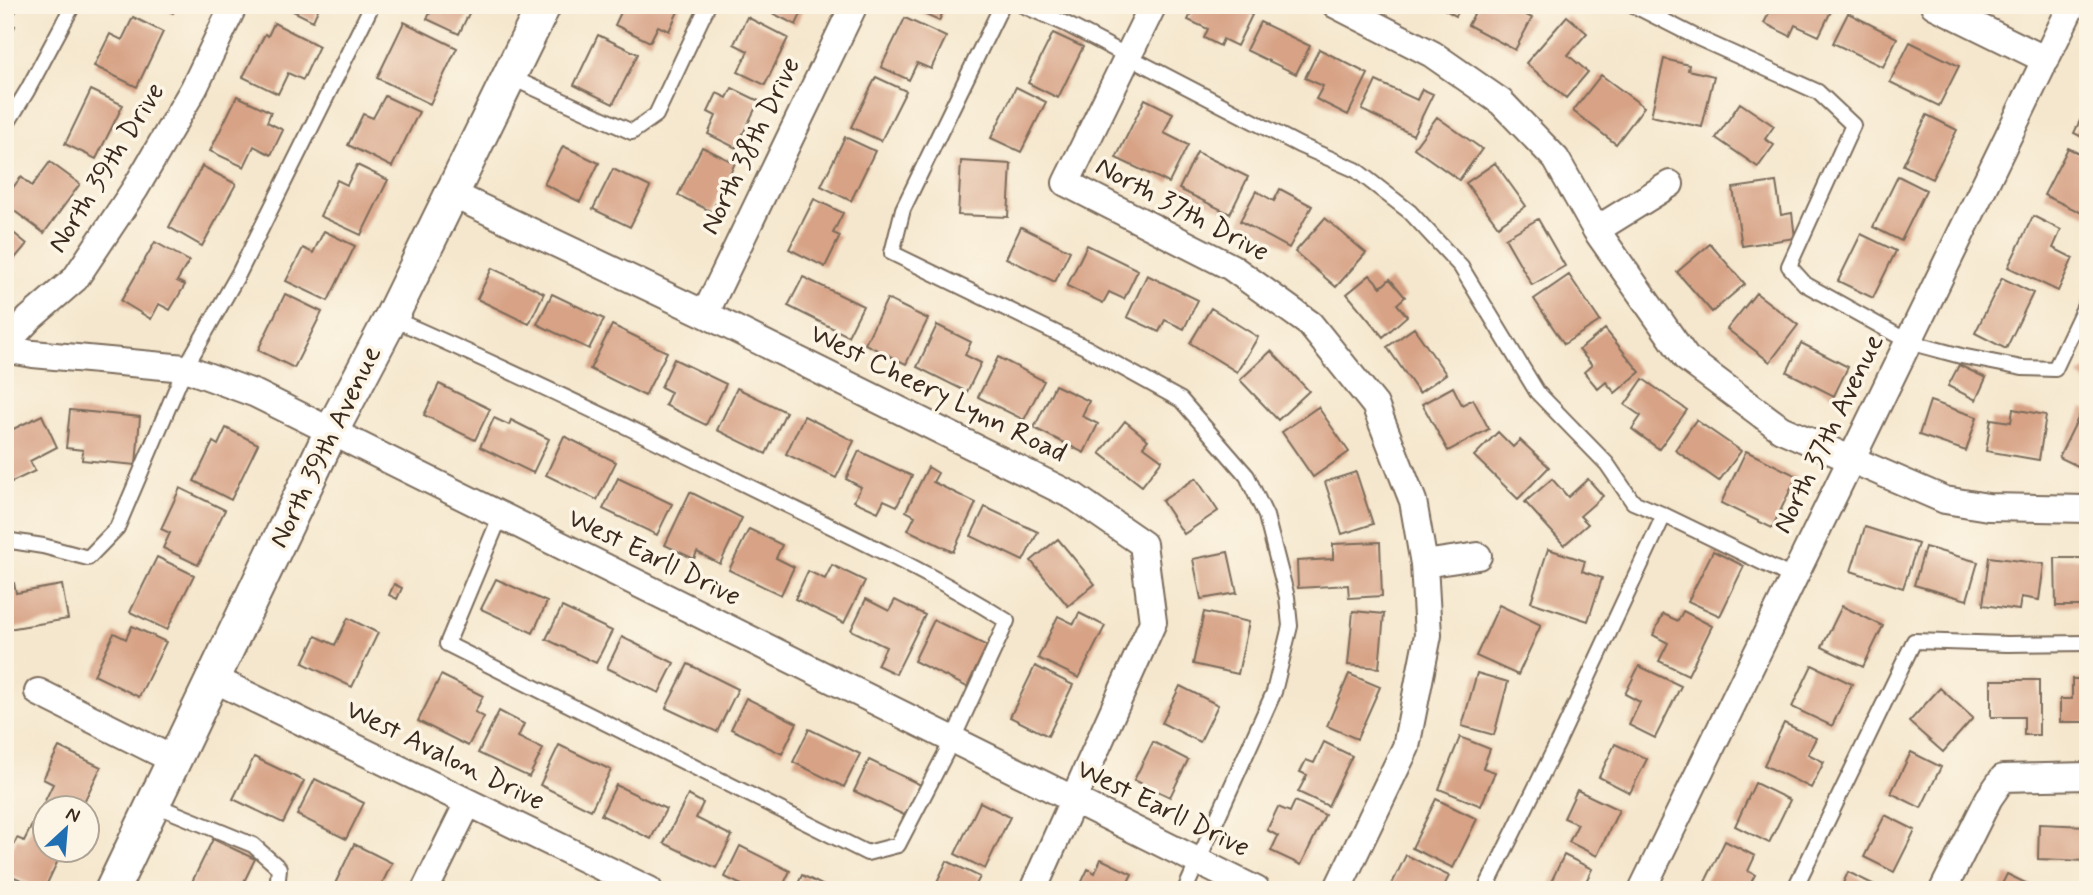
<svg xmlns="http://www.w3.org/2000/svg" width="2093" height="895" font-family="Mynerve,sans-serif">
<rect width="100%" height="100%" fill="#fcf5e5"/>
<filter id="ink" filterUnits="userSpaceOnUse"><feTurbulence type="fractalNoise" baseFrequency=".0143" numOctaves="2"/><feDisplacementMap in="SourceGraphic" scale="14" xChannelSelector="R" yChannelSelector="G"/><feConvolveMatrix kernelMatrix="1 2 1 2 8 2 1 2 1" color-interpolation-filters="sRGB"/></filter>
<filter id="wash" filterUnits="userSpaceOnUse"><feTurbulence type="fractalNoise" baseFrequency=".00686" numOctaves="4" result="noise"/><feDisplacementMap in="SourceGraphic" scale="28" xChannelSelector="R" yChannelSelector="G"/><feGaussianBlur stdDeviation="1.57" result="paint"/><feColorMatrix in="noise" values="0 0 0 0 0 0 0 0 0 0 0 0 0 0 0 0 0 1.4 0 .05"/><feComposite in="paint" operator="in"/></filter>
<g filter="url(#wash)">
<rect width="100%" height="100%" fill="#f5e7cd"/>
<g id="blocks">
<!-- building -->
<path fill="#d7a285" d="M5,5H19L15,13L5,8Z
M157,5H177L173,13Z
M281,5H320L313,21Z
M434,5H473L459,34L427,19Z
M618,5H681L669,31L658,26L650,42L615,25L623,8Z
M756,5H805L796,25Z
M911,5H946L939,21L910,8Z
M1195,5H1232L1252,15L1237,46L1223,39L1220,46L1204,38L1208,29L1188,20Z
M1437,5H1462L1456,16Z
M1479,5H1507L1532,18L1515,50L1468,25Z
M1773,5H1834L1819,36L1795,25L1790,36L1764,23Z
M1848,13L1897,38L1883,67L1833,43Z
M1567,16L1587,33L1568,55L1588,72L1566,98L1526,63Z
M133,17L163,32L137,87L94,66L110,34L122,40Z
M747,17L788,38L765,85L738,72L748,51L734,44Z
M905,18L946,37L931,69L917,63L909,80L881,67Z
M5,21L15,26L5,46Z
M404,22L457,48L430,104L377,78Z
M1260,22L1310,46L1296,74L1246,50Z
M274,23L319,46L303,80L288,73L278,94L243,77L265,34L268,36Z
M1053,33L1083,47L1058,98L1028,83Z
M598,35L638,54L613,104L574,85Z
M1910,42L1959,66L1939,106L1890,82Z
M1319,49L1368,74L1348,115L1316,99L1323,86L1305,78Z
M1664,59L1689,65L1688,70L1714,76L1702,127L1651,116Z
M1601,75L1644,107L1616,144L1573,111Z
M876,77L906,91L881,141L851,127Z
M1376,81L1417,100L1422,89L1433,94L1413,135L1362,110Z
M1016,87L1046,102L1021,152L991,138Z
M732,88L759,101L736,148L708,134L716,116L708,112L717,93L727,98Z
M91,90L123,105L96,159L65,144Z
M237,96L271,112L267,122L283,130L271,155L254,146L244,167L210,151Z
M385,96L419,112L392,167L348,145L363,114L373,118Z
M1145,99L1173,113L1164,133L1188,145L1169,183L1116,158Z
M1740,103L1774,126L1765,139L1774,145L1758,167L1716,138Z
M2088,104V140L2074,133Z
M1927,115L1957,130L1932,179L1903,165Z
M1437,117L1482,149L1459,180L1414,148Z
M845,137L875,151L851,201L821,186Z
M563,146L599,163L580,202L544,184Z
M702,147L735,163L712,212L678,195Z
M2068,148L2088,158V211L2086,215L2044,195Z
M1197,152L1248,177L1230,214L1179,189Z
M961,161L1011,164L1008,217L958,215Z
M50,162L80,184L44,233L5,204V198L21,177L32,186Z
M1495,163L1526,206L1498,226L1466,183Z
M357,165L388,180L361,235L320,216L337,180L347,185Z
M202,166L236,184L202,246L169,227Z
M613,169L650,187L630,227L593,209Z
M1898,176L1926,190L1901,241L1873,227Z
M1776,182L1781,215L1792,213L1795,238L1742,246L1733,188Z
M1280,189L1312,206L1289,248L1240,221L1256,191L1274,201Z
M814,199L843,213L833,233L840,236L825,267L789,249Z
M2033,216L2061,230L2053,248L2073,258L2058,291L2008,267Z
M1325,218L1366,253L1336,287L1295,252Z
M1538,219L1565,266L1532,285L1505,238Z
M5,226L27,244L5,270Z
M1021,227L1070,251L1055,282L1006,258Z
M324,231L355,246L328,301L286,281L303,248L313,253Z
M1861,234L1896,251L1873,298L1838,281Z
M155,242L189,261L177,281L185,285L170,310L159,304L151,319L121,301Z
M1710,244L1745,284L1712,312L1677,272Z
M1087,245L1138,270L1124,299L1109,292L1103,303L1067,286Z
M492,268L544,293L529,324L477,299Z
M1147,275L1198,300L1184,329L1165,320L1159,332L1127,317Z
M1370,275L1381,287L1390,279L1405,297L1397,304L1407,316L1383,337L1347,294Z
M1569,275L1600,321L1564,344L1534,299Z
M803,277L863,306L848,336L788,306Z
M2002,278L2033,293L2006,349L1975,333Z
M1756,293L1798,325L1770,362L1727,329Z
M285,294L322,312L294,368L258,350Z
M552,294L604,319L589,349L537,324Z
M887,299L928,319L906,364L865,344Z
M1211,308L1258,337L1237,372L1190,343Z
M612,325L667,352L645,396L590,369Z
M937,325L971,342L965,355L981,363L967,392L917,367Z
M1414,328L1446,374L1419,393L1387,347Z
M1605,329L1640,372L1615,393L1606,382L1598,389L1584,372L1592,365L1579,350Z
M1801,343L1848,367L1834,396L1787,372Z
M1271,351L1309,391L1278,420L1240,380Z
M998,357L1044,381L1024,420L978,397Z
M674,359L726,384L706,425L665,405L671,392L661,387Z
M1959,365L1986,378L1976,400L1948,386Z
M2088,368V385L2079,375Z
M1643,379L1687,410L1659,449L1632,429L1641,416L1625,405Z
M439,384L490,409L475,440L424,415Z
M1055,385L1089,401L1082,416L1098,424L1084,453L1034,428Z
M1453,387L1462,405L1473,399L1489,429L1448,451L1422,404Z
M737,388L786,412L766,454L717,430Z
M1930,401L1977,417L1966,451L1919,435Z
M1318,407L1349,452L1313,477L1282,432Z
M2083,408L2088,410V471L2059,457Z
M2013,409L2046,415L2039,460L1986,451L1991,419L2011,422Z
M70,410L140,417L136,465L82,460L83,450L66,448Z
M42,415L57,447L30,461L35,471L12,482L5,471V433Z
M804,416L854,441L836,478L786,454Z
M494,418L509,425L511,420L549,439L533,473L480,447Z
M1696,420L1741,451L1719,481L1675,450Z
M1125,421L1148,440L1143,446L1162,460L1142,486L1100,453Z
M226,428L258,444L231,500L194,481L213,442L218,445Z
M1498,432L1513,447L1520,440L1549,467L1518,499L1474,456Z
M564,436L616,462L597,500L546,475Z
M859,451L912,476L897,506L884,500L878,512L854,501L861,487L846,479Z
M1746,451L1797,476L1772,528L1721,503Z
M928,467L938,473L933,482L976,503L953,552L908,530L915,516L906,511Z
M1356,472L1373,524L1342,534L1325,482Z
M618,478L672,504L657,535L603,509Z
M1196,478L1218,511L1184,534L1162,501Z
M1552,479L1568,497L1588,479L1603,496L1580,516L1588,524L1564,545L1525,502Z
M180,488L225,510L198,565L163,548L170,533L161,529Z
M690,492L742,518L720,564L697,552L694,559L665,545Z
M985,507L1038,532L1023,561L971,536Z
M1865,527L1918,544L1903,588L1851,571Z
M749,529L782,545L776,558L794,567L781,595L729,570Z
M1058,539L1095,584L1068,606L1031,561Z
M1380,542L1382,596L1349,598L1348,585L1298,588L1297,561L1333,559V544Z
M1925,547L1978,562L1967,600L1914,585Z
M1548,549L1585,561L1582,571L1602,578L1588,621L1531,602Z
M1713,551L1744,566L1720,616L1688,601Z
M1228,552L1237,593L1201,599L1193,559Z
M157,557L194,575L167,630L130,612Z
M1989,557L2044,564L2039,600L2021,597L2019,610L1983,605Z
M2055,558H2088V606H2056Z
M832,565L865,581L844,623L795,599L808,571L825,579Z
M496,579L547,602L533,633L481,609Z
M14,583L16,593L62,585L68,619L8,629L5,611V584Z
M394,584L402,588L397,599L389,595Z
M866,599L889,611L895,600L925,615L896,674L877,665L886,647L851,630Z
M1499,605L1541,625L1518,675L1476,656Z
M1842,606L1883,626L1863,667L1822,647Z
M562,607L612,631L596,663L546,639Z
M1353,611L1384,614L1379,668L1348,665Z
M1683,611L1712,626L1688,675L1659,661L1668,643L1653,635L1663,614L1678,621Z
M1204,612L1249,622L1238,674L1193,664Z
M1079,613L1105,626L1079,678L1038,658L1058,616L1074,624Z
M348,618L378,633L352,687L303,663L316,636L335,645Z
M934,620L987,646L967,687L914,661Z
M132,626L166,642L139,697L94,675L114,633L126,639Z
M622,637L674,663L659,693L607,668Z
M688,664L738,689L717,732L666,708Z
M1812,665L1852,684L1832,726L1792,707Z
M1035,666L1073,685L1048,736L1010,717Z
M1639,666L1681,686L1655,738L1629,725L1640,702L1625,694Z
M1477,673L1508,682L1494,735L1462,726Z
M1349,674L1380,687L1357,739L1327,726Z
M441,675L483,696L475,712L484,717L468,746L418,721Z
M2072,679H2088V722H2060V699H2072Z
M1991,680H2039V735H2024V717H1991Z
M1180,686L1218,705L1200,742L1162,723Z
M1940,688L1973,718L1943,752L1909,722Z
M746,698L797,723L782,754L731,729Z
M499,711L524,724L518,737L543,749L529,777L478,753Z
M1784,723L1816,738L1808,754L1824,762L1811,788L1764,765Z
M809,729L860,754L844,787L793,762Z
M1460,737L1490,749L1483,768L1495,772L1481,806L1439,789Z
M1153,742L1188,760L1170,797L1134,780Z
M1324,742L1352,756L1328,806L1298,792L1307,775L1300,772L1306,760L1314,763Z
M1615,744L1647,759L1630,793L1599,777Z
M559,745L611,770L591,810L540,785Z
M59,747L101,767L81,808L42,807L53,784L43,779Z
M1911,752L1941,767L1921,808L1891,793Z
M254,757L304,781L283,823L233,799Z
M869,760L921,785L906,816L854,791Z
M315,779L364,803L346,839L297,815Z
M1755,783L1790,800L1769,843L1735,826Z
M616,785L666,809L651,839L601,815Z
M1577,790L1619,810L1597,856L1569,842L1578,824L1564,818Z
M688,795L703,803L696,818L732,836L716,868L664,843Z
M1436,799L1477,819L1453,868L1412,848Z
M1295,801L1325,815L1301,865L1271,851L1278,836L1267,830L1278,807L1290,812Z
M980,802L1010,817L985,869L955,854Z
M1885,815L1915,830L1894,872L1864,857Z
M35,819L46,824V850H63L44,890L5,873V863L17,838L24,841Z
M2039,824L2088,826V861L2038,859Z
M213,839L255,859L240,890H188Z
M1725,841L1755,856L1748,871L1755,875L1747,890H1716L1704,884Z
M354,844L392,863L379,890H332Z
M740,846L790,871L781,890H752L725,877Z
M1406,855L1449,876L1442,890H1389Z
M1564,855L1592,869L1582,890H1547Z
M1101,859L1132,874L1124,890H1078L1088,869L1095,873Z
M947,861L980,877L973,890H933Z
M1848,872L1885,890H1840Z
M2007,874L2040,890H1999Z
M802,875L832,890H795Z"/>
</g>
</g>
<g filter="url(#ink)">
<use href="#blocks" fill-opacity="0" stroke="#7c6c5b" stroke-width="2"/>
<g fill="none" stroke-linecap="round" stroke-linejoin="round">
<!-- service casing -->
<g stroke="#7c6c5b" stroke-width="18">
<path id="service" d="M1002,5L903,209L892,253L1085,347L1181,400L1247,476L1266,516L1287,597L1290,626L1274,692L1185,890
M1022,5L1066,24L1299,145L1356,170L1410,212L1461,267L1537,392L1607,464L1633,502L1664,515L1794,578
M1633,5L1698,38L1818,92L1853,125L1789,266L1805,284L1909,342L1961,356L2022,368L2055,369L2088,299
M510,77L632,132L656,115L708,5
M5,127L27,91L73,5
M391,318C513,371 633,429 752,488C838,530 926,570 1007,621L952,741L898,845L867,853L447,644L500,517
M5,540L43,546L88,558L117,528L185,368L239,273L372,5
M153,804L253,845L279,868L277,890
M1485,890L1559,740L1664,515
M1794,890L1914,641L2007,644L2088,643"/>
</g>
<!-- minor casing -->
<g stroke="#7c6c5b" stroke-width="30">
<path id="minor" d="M1153,5L1066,183L1231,267L1310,324L1375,405L1413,501L1424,564L1428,635L1406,747L1337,890
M1336,5L1432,54L1501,102L1556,159L1596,230L1686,358L1781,429L1945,500L1988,507L2088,509
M1934,5L2046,60
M452,194L705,314L1075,497L1143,544L1153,622L1033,890
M1596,230L1670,184
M705,314L854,5
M5,344L30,318L75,279L135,189L194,88L234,5
M5,349L33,354L185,368L256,394L1256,890
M1424,564L1478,556
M214,679L649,890
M38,692L174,760
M425,890L468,803
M1642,890L2072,5
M1943,890L1989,798L2003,778L2088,776"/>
</g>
<!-- tertiary casing -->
<g stroke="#7c6c5b" stroke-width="37">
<path id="tertiary" d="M112,890L331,432L391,318L544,5"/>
</g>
<!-- service -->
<use href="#service" stroke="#fff" stroke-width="14"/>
<!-- minor -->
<use href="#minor" stroke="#fff" stroke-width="26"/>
<!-- tertiary -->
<use href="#tertiary" stroke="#fff" stroke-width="33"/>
</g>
</g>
<g text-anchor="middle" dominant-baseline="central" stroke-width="7" stroke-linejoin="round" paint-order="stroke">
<!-- street labels -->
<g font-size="28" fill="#3b2a1e" stroke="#fcf5e5">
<text transform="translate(751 146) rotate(-64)">North 38th Drive</text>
<text transform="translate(107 168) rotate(-58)">North 39th Drive</text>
<text transform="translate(1182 210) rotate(28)">North 37th Drive</text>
<text transform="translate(938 394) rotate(26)">West Cheery Lynn Road</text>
<text transform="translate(1829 434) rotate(-64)">North 37th Avenue</text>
<text transform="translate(326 447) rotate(-64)">North 39th Avenue</text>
<text transform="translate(654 558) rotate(26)">West Earll Drive</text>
<text transform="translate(445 756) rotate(26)">West Avalon Drive</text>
<text transform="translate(1163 809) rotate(26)">West Earll Drive</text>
</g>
</g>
<!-- margin -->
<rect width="2093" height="895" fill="none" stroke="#fcf5e5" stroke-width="28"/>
<!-- north arrow -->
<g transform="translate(66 829) rotate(26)"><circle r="33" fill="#fcf5e5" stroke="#afa495" stroke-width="2"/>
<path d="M0-5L12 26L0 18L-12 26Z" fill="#1f6fb2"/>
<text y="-10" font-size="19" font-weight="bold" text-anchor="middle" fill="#3b2a1e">N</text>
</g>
</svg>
